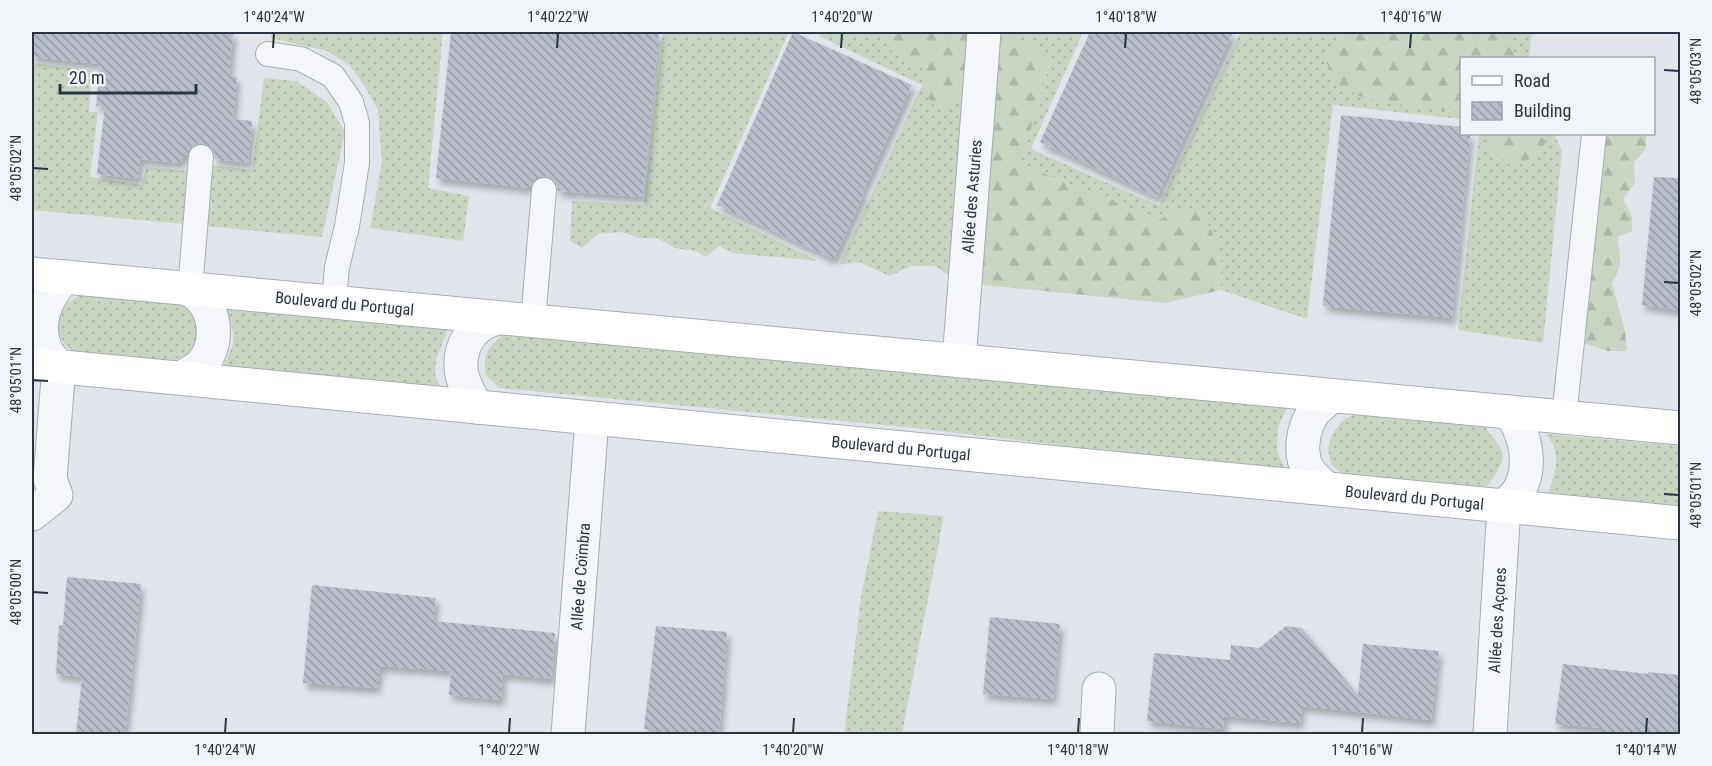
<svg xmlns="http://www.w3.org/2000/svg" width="1712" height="766" font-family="'Roboto Condensed',sans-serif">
<defs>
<pattern id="grass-dots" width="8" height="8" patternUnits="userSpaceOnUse" patternTransform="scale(1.5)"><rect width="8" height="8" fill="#c7d5c1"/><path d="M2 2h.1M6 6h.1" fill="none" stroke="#abb7a7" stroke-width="1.8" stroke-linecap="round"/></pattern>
<pattern id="forest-firs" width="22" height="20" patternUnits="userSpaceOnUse" patternTransform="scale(1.5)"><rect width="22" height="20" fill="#c7d5c1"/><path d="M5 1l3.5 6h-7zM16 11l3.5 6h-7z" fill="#abb7a7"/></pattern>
<pattern id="building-back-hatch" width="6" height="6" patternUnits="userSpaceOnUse" patternTransform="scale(1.5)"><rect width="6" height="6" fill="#b8bec9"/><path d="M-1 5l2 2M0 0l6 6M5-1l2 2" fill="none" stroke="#969ba5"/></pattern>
<filter id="shadow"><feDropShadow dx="3.5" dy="6" stdDeviation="3" flood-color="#0004"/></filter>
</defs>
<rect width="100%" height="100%" fill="#e1e5eb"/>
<!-- grass -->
<path fill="url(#grass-dots)" d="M271,32H443L428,188L469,196L463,241L370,228L382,162L378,110L364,85L349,65L327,51L271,38Z
M663,32H789L710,208L818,261L733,253L719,246L706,257L695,251L675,248L657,238H639L623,232L598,234L582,248L570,241L572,201L644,205Z
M820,32H975L954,278L935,266H911L890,276L861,263L840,264L922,85L819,36Z
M1001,32H1083L1031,149L1159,206L1241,32H1532L1529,58H1462L1461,119L1333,105L1307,319L1221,290L1220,249L1179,209L1159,220L1020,164L1050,62L1028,44Z
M32,63L92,71L89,112H98L90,177L142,185L146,167L187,171L189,162L252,170L264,78L296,81L327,102L345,132L322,237L32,210Z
M1479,134H1554L1562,151L1543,343L1458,330Z
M82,294L182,302L196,314L199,344L189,359L174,364L78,355C59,345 51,323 66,305C70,301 77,297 82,294Z
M224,307L449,326L436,360L435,375L442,390L218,374C236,345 238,338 224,307Z
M505,333L1288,406L1278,427L1277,452L1286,469L1151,456L924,429L499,388L485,374C484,352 488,347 505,333Z
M1354,415L1485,427C1489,433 1500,445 1502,451C1505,463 1494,477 1487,486L1469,488L1344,476L1331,464L1328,449L1332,435L1342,421Z
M1545,434L1680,446V509L1547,496C1555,475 1564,452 1545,434Z
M878,511L944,516L902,734H844L861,597Z"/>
<!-- forest -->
<path fill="url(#forest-firs)" d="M884,32H966L965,84L953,104L936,108L928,97L922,77L926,67L914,65L892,52Z
M994,32C1015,31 1035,49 1050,61L1021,164L1159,220L1179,209L1200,207L1220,249L1221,290L1165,303L973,284Z
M1335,32H1514L1509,42L1515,58H1462L1461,112L1413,107L1365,98L1336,86L1325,59L1345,38Z
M1487,134H1546L1547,136L1541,154L1511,166L1488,147Z
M1600,134H1646V148L1634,163L1635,183L1623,199L1632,217V231L1617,237C1621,256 1623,266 1612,283L1625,331L1627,351H1608L1580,342Z"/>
<!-- building -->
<path fill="url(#building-back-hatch)" filter="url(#shadow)" d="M32,32H233L229,76L237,77L233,119L252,121L248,163L215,159L214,151L210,146L202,143L195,144L190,148L187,155H183L181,163L140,159L138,179L97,174L105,106H96L100,64L32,57Z
M451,32H659L643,197L558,191L557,184L553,179L546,176L537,177L533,181L530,188L436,178Z
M793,32L912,85L862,193L864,194L834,259L717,205Z
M1090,32H1233L1157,197L1040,142Z
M1341,115L1461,127V134H1470L1452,318L1323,306Z
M1654,177L1680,178V310L1642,305Z
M67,577L141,584L125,735H76L82,677L56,674L59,625H63Z
M312,585L436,598L433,621L555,633L551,679L503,674L501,700L449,695L451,671L380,666L377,688L303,683Z
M990,617L1060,624L1053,699L983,694Z
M656,626L727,632L719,735H667L668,732L644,729Z
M1286,626L1302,628L1358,695L1363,644L1439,651L1431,720L1302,706L1300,723L1224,716L1223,729L1147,721L1154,653L1230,660L1231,645L1259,648Z
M1563,664L1648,674V672L1680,675V735H1602V728L1555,724Z"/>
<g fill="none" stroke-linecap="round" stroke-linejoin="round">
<!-- lane casing -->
<g stroke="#a6acb6" stroke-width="26">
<path id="lane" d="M268,54L301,59L333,76L351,102L357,123V163L347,226L337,267L334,302
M190,289L201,157
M533,321L544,190
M1564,417L1594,134"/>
</g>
<!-- street casing -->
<g stroke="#a6acb6" stroke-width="35">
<g id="street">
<path id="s1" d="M959,361L984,32"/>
<path d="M181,378C188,374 196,370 201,365C217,348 217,320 204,302C200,297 194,293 190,289"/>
<path d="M477,407C464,385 455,369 465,344C468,338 474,330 480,326C485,322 492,320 497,318"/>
<path d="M1326,488C1320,483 1313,477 1309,471C1298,454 1303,427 1314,412C1319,406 1326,401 1332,396"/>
<path d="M32,514L56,495L50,479L59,366C55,362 50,357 47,352C34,324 45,298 65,277"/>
<path id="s2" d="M568,734L592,419"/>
<path d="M1097,734L1099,689"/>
<path id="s3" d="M1490,734L1504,506C1510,501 1517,495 1520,488C1530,470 1527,446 1519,428C1517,422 1512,417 1508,412"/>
</g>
</g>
<!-- secondary casing -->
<g stroke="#a6acb6" stroke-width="35">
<g id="secondary">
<path id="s4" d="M32,274L1680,428"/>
<path id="s5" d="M32,364L1680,523"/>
</g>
</g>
<!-- lane -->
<use href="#lane" stroke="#f4f6f9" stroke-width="24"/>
<!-- street -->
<use href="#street" stroke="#f4f6f9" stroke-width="33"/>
<!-- secondary -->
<use href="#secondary" stroke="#fff" stroke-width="33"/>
</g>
<!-- ticks -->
<path fill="none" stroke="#283344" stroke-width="2" d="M273,48L274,33M557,48L558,33M841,48L842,33M1125,48L1126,33M1410,48L1411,33M1664,70L1679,71M33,168L48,169M1664,282L1679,283M33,380L48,381M1664,494L1679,495M33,592L48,593M225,733L226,718M509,733L510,718M793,733L794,718M1078,733L1079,718M1362,733L1363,718M1646,733L1647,718"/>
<g text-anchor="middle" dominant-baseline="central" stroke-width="4.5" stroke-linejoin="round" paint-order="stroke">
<!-- street labels -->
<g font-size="16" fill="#283344" stroke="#f1f4f8">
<text stroke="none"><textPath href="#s1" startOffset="165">Allée des Asturies</textPath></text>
<text stroke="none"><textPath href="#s4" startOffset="314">Boulevard du Portugal</textPath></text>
<text stroke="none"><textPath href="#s5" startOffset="873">Boulevard du Portugal</textPath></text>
<text stroke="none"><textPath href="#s5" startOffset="1389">Boulevard du Portugal</textPath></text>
<text stroke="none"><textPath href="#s2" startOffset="158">Allée de Coïmbra</textPath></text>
<text stroke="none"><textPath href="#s3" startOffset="114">Allée des Açores</textPath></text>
</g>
</g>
<!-- border -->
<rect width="1712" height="766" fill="none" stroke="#f1f4f8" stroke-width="66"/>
<!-- legend -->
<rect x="1460" y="57" width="195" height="78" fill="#f1f4f8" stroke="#a1a7b0" stroke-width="1.5"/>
<rect x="1472" y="76" width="30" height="9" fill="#ffffff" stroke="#a1a7b0" stroke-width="1.5"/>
<text x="1514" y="87" font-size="18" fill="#283344">Road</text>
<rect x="1472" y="102" width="30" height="18" fill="url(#building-back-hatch)" stroke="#a1a7b0" stroke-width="1.5"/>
<text x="1514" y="117" font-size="18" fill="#283344">Building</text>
<!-- scale -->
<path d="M60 84v9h136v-9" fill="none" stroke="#283344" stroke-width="3"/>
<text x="69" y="84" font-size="18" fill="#283344" stroke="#f1f4f8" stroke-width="4.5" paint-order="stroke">20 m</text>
<rect x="33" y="33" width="1646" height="700" fill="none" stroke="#283344" stroke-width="2"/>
<g font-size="15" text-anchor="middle" fill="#283344">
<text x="274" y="22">1°40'24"W</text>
<text x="558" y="22">1°40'22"W</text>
<text x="842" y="22">1°40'20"W</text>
<text x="1126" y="22">1°40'18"W</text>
<text x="1411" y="22">1°40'16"W</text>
<text transform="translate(1696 71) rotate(-90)" y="5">48°05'03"N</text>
<text transform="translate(16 168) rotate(-90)" y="5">48°05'02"N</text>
<text transform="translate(1696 283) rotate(-90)" y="5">48°05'02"N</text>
<text transform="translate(16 380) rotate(-90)" y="5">48°05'01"N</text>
<text transform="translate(1696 495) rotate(-90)" y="5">48°05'01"N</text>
<text transform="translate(16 592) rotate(-90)" y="5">48°05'00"N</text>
<text x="225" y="755">1°40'24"W</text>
<text x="509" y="755">1°40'22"W</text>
<text x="793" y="755">1°40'20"W</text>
<text x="1078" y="755">1°40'18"W</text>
<text x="1362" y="755">1°40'16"W</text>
<text x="1646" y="755">1°40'14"W</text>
</g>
</svg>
